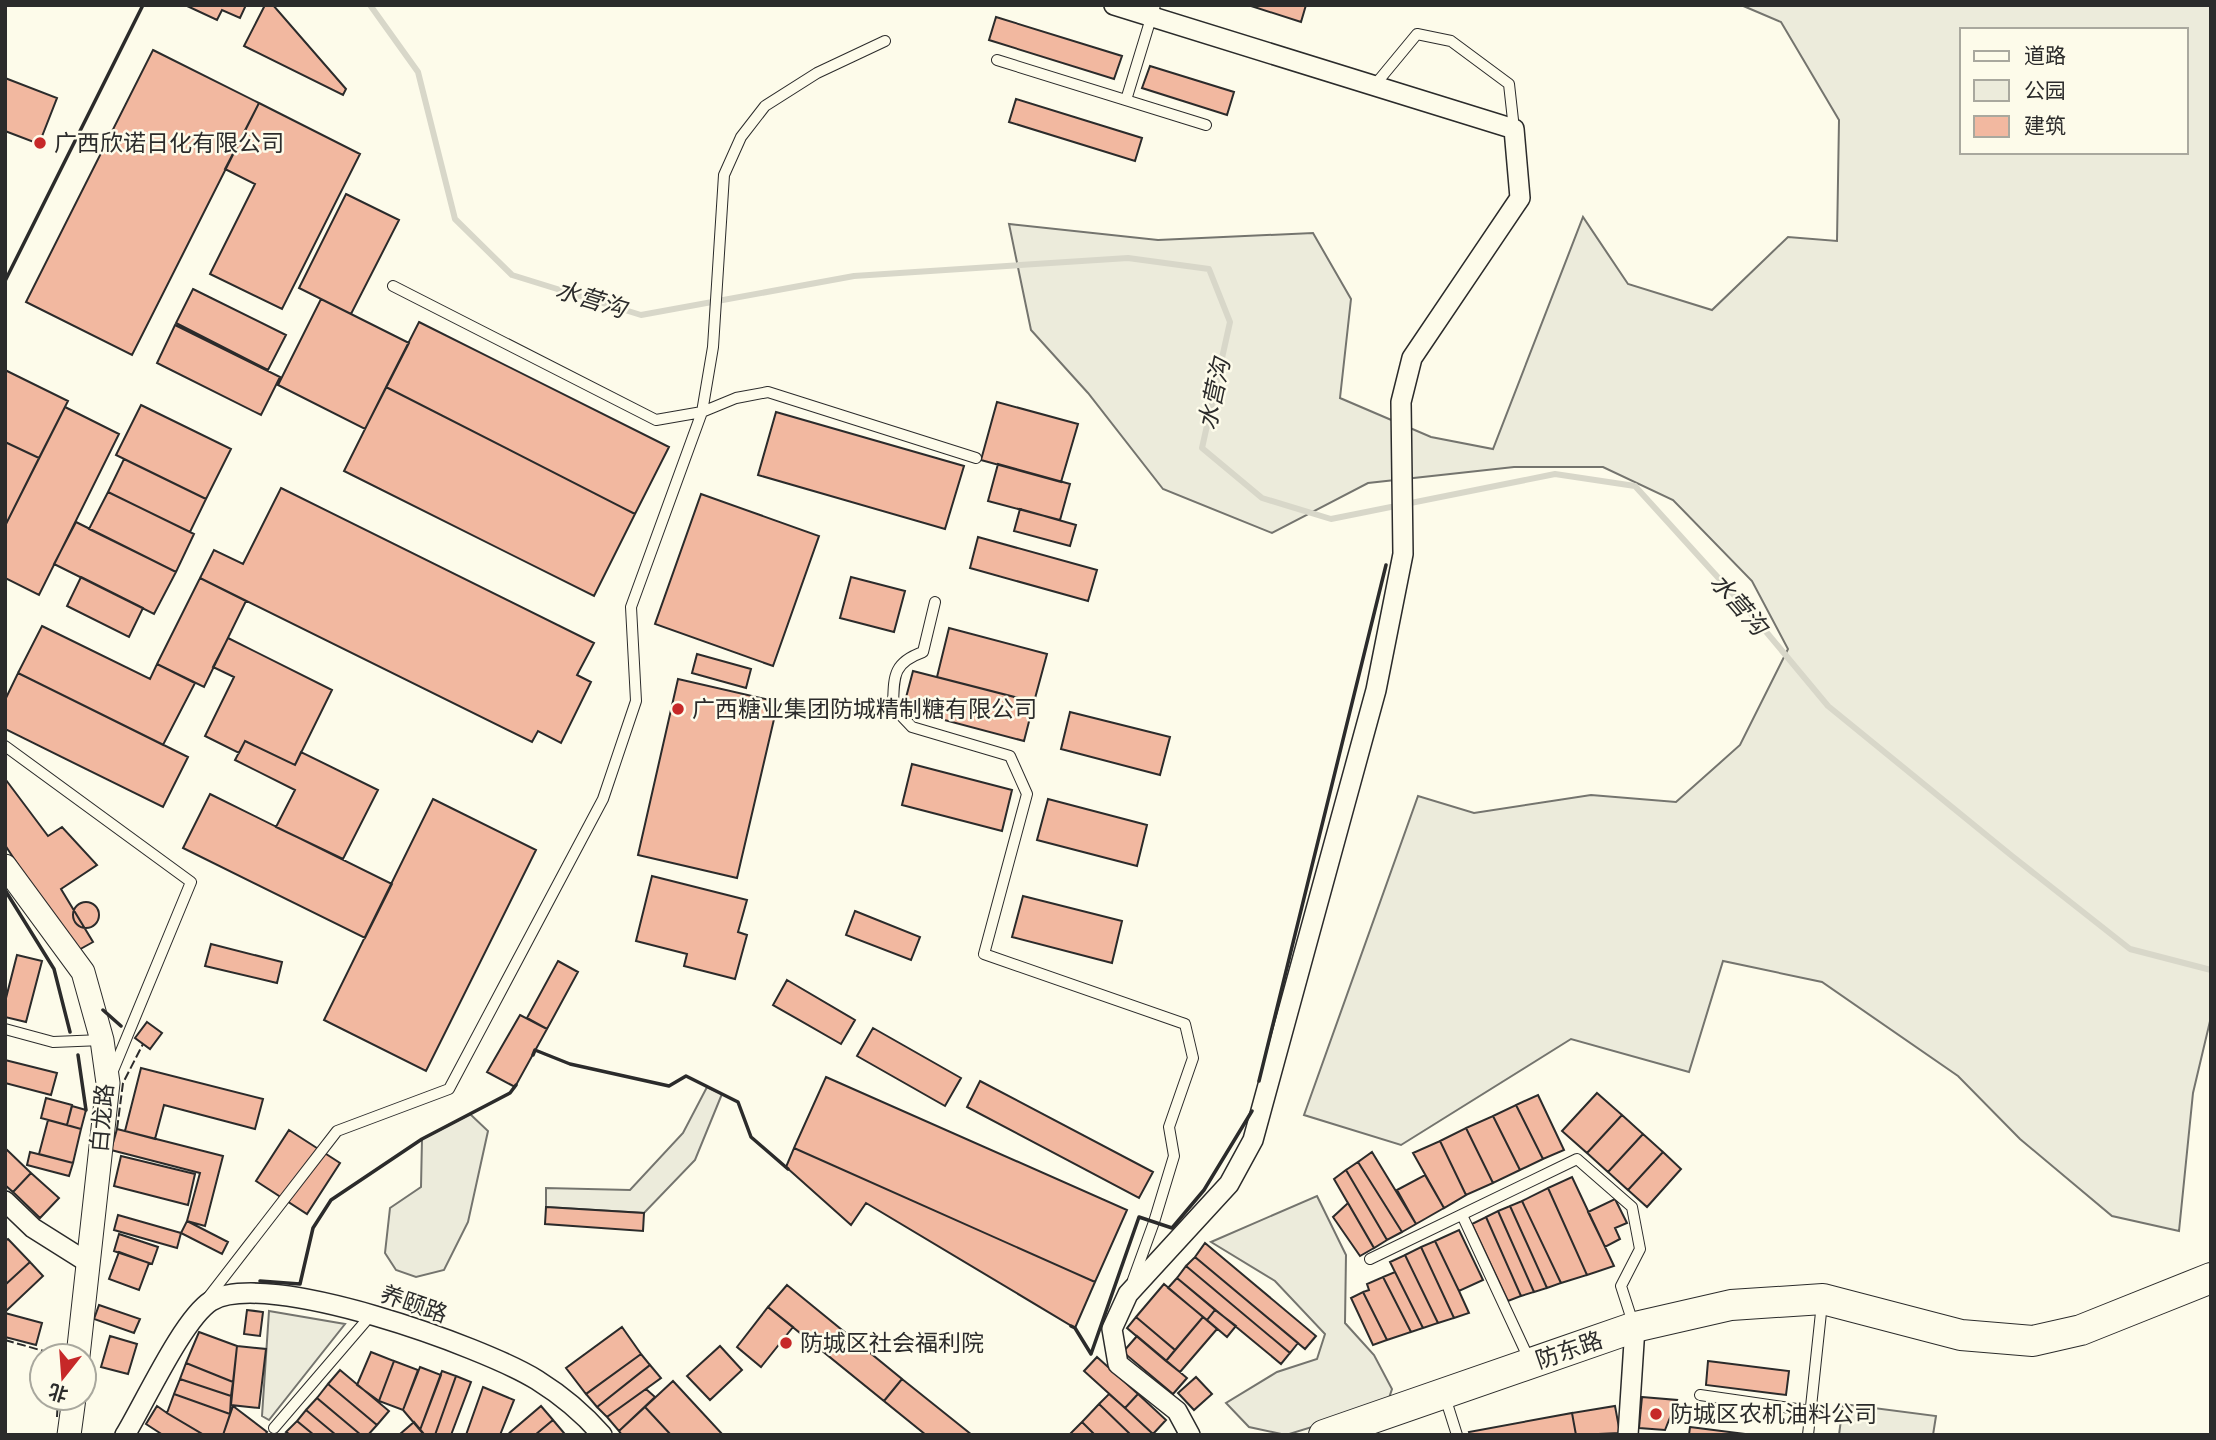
<svg xmlns="http://www.w3.org/2000/svg" width="2216" height="1440" font-family="'Zilla Slab','Noto Sans SC',serif">
<rect width="100%" height="100%" fill="#fdfbea"/>
<!-- green -->
<path fill="#ecebdb" stroke="#74746e" stroke-width="2" fill-rule="evenodd" d="M1741,5H2211V1017L2193,1093L2179,1231L2112,1216L2020,1139L1958,1076L1822,982L1723,961L1689,1072L1571,1039L1401,1145L1304,1115L1418,796L1474,813L1591,795L1676,802L1740,745L1788,649L1752,581L1673,500L1603,467H1514L1368,483L1272,533L1163,489L1088,393L1031,330L1009,224L1158,240L1313,233L1351,299L1340,398L1431,437L1493,449L1583,217L1628,284L1712,310L1788,237L1837,241L1839,120L1781,22ZM1962,30H2186V152H1962Z
M707,1087L722,1094L695,1160L644,1213L546,1207V1188L630,1190L683,1133Z
M470,1114L488,1131L468,1222L444,1270L416,1277L396,1270L385,1253L390,1208L421,1187L422,1139Z
M1317,1196L1346,1255L1345,1323L1374,1355L1392,1389L1387,1404L1286,1435L1249,1427L1226,1403L1277,1372L1317,1359L1325,1334L1275,1281L1211,1242Z
M269,1311L345,1324L269,1420L262,1416Z
M1843,1404L1936,1416L1933,1435H1839Z"/>
<g fill="none" stroke-linecap="round" stroke-linejoin="round">
<!-- stream -->
<path stroke="#d8d7c9" stroke-width="6" d="M370,5L418,72L455,219L512,275L641,315L854,276L1128,258L1209,269L1230,322L1202,448L1262,498L1331,519L1555,474L1635,486L1753,616L1828,706L2012,856L2130,949L2211,970"/>
</g>
<!-- building -->
<path fill="#f2b8a0" stroke="#2b2b2b" stroke-width="2" d="M185,5H246L240,18L222,10L217,20Z
M265,5H273L346,89L343,95L244,46Z
M1248,5H1306L1301,22Z
M996,17L1122,56L1114,79L989,40Z
M153,50L259,103L132,355L26,302Z
M1150,66L1234,92L1227,115L1142,88Z
M5,78L57,98L39,144L5,131Z
M1016,99L1142,138L1135,161L1009,122Z
M259,103L360,154L282,309L210,274L255,184L225,169Z
M346,194L399,220L351,314L299,288Z
M193,289L286,335L268,370L176,323Z
M321,299L409,343L365,429L278,385Z
M419,322L669,447L635,514L386,387Z
M175,325L280,377L261,415L157,363Z
M5,370L68,401L39,458L5,442Z
M386,387L635,514L594,596L344,471Z
M997,402L1078,424L1061,482L981,460Z
M141,405L231,449L206,499L116,455Z
M65,407L119,434L39,595L5,578V526Z
M776,412L964,466L945,529L758,475Z
M5,442L39,458L5,526Z
M124,459L206,499L190,532L108,492Z
M998,464L1070,484L1060,520L988,501Z
M281,488L594,643L577,675L591,682L561,743L538,731L532,742L200,578L214,550L243,564Z
M108,492L194,534L176,572L89,529Z
M701,494L819,536L773,666L655,624Z
M1020,509L1076,525L1070,546L1014,531Z
M76,522L176,572L154,614L54,564Z
M978,537L1097,570L1088,601L970,568Z
M81,577L143,608L129,637L67,606Z
M851,577L905,591L894,632L840,618Z
M200,578L246,601L204,687L157,664Z
M42,626L150,679L157,664L195,683L163,745L18,673Z
M949,628L1047,654L1034,702L937,677Z
M228,638L332,690L295,765L245,741L239,753L205,736L234,677L213,667Z
M697,654L751,669L746,688L692,673Z
M913,671L1034,702L1024,741L903,709Z
M18,673L188,757L163,807L5,729V700Z
M678,679L778,702L737,878L638,855Z
M1070,712L1170,737L1160,775L1061,749Z
M245,741L295,765L301,752L378,790L343,859L276,827L295,790L235,760Z
M912,764L1012,790L1002,831L902,805Z
M6,780L48,836L62,827L97,865L61,889L93,942L75,952L5,845Z
M210,794L392,884L365,938L183,848Z
M433,799L536,850L426,1071L324,1020Z
M1048,799L1147,825L1137,866L1037,840Z
M652,876L747,900L738,932L747,935L735,979L684,966L687,954L636,941Z
M1023,896L1122,921L1112,963L1012,937Z
M73 915a13 13 0 1 1 26 0a13 13 0 1 1-26 0Z
M855,911L920,937L911,960L846,935Z
M211,944L282,962L277,983L205,966Z
M17,955L42,961L26,1022L5,1017V1002Z
M558,961L578,972L547,1029L527,1018Z
M787,980L855,1020L841,1044L773,1005Z
M520,1015L547,1029L515,1087L487,1072Z
M147,1022L162,1033L150,1049L135,1038Z
M873,1028L961,1078L945,1106L857,1056Z
M5,1060L57,1073L51,1095L5,1083Z
M141,1068L263,1099L255,1129L164,1105L155,1139L125,1131Z
M826,1077L1127,1210L1095,1282L794,1148Z
M980,1081L1153,1172L1139,1198L967,1107Z
M1597,1093L1622,1115L1587,1153L1562,1131Z
M1538,1095L1564,1150L1543,1159L1516,1105Z
M46,1098L72,1105L67,1125L41,1118Z
M1516,1105L1543,1159L1520,1170L1493,1116Z
M72,1106L86,1110L81,1129L67,1125Z
M1622,1115L1643,1134L1608,1172L1587,1153Z
M1493,1116L1520,1170L1493,1183L1466,1128Z
M48,1120L81,1129L73,1163L39,1154Z
M1466,1128L1493,1183L1466,1195L1440,1141Z
M117,1129L223,1156L205,1226L187,1221L200,1173L111,1150Z
M289,1130L340,1163L307,1214L256,1181Z
M1643,1134L1663,1152L1628,1190L1608,1172Z
M1440,1141L1466,1195L1444,1208L1413,1153Z
M5,1148L31,1173L13,1192L5,1185Z
M794,1148L1095,1282L1075,1328L866,1203L851,1225L786,1167Z
M30,1152L73,1163L69,1176L27,1165Z
M1372,1152L1416,1224L1402,1232L1358,1162Z
M1663,1152L1681,1169L1647,1207L1628,1190Z
M121,1156L195,1174L188,1205L114,1186Z
M1358,1162L1402,1232L1387,1240L1346,1170Z
M1346,1170L1387,1240L1374,1248L1334,1179Z
M31,1173L59,1198L40,1218L13,1192Z
M1425,1175L1444,1208L1416,1224L1397,1190Z
M1572,1177L1614,1266L1587,1275L1548,1188Z
M1548,1188L1587,1275L1561,1283L1522,1201Z
M1615,1199L1627,1223L1615,1228L1620,1239L1605,1247L1588,1212Z
M1522,1201L1561,1283L1547,1288L1510,1206Z
M1348,1203L1374,1248L1360,1256L1333,1217Z
M1510,1206L1547,1288L1534,1292L1498,1211Z
M546,1207L644,1213L643,1231L545,1224Z
M1498,1211L1534,1292L1521,1296L1486,1217Z
M118,1215L181,1233L177,1248L114,1230Z
M1486,1217L1521,1296L1508,1301L1472,1224Z
M187,1221L228,1242L222,1254L181,1233Z
M1459,1230L1483,1280L1459,1291L1435,1241Z
M119,1234L158,1247L152,1264L114,1251Z
M8,1239L30,1262L5,1285V1241Z
M1435,1241L1459,1291L1469,1313L1454,1318L1421,1247Z
M1205,1243L1316,1336L1305,1349L1195,1257Z
M1421,1247L1454,1318L1438,1323L1405,1255Z
M119,1252L149,1263L139,1290L109,1279Z
M1405,1255L1438,1323L1423,1328L1390,1262Z
M1195,1257L1298,1343L1290,1353L1186,1266Z
M30,1262L43,1276L5,1312V1285Z
M1186,1266L1290,1353L1281,1364L1177,1278Z
M1395,1272L1423,1328L1411,1332L1383,1277Z
M1383,1277L1411,1332L1387,1340L1363,1292L1369,1290L1367,1284Z
M1177,1278L1215,1310L1207,1320L1168,1288Z
M1164,1284L1203,1317L1175,1350L1136,1317Z
M787,1285L902,1379L884,1401L768,1307Z
M1363,1292L1387,1340L1373,1345L1351,1298Z
M99,1305L140,1319L134,1333L94,1319Z
M768,1307L793,1327L761,1367L737,1347Z
M247,1310L263,1312L260,1336L244,1334Z
M1215,1310L1236,1326L1227,1337L1207,1320Z
M5,1313L42,1323L36,1345L5,1337Z
M1136,1317L1175,1350L1166,1361L1127,1328Z
M1203,1317L1217,1329L1180,1372L1166,1361Z
M622,1327L641,1354L586,1394L566,1368Z
M199,1332L237,1346L233,1382L186,1363Z
M110,1336L137,1344L128,1374L101,1367Z
M1137,1336L1187,1378L1173,1394L1123,1352Z
M237,1346L266,1349L259,1408L231,1405Z
M720,1346L742,1370L710,1400L687,1376Z
M371,1352L394,1361L379,1401L357,1385Z
M641,1354L650,1365L597,1407L586,1394Z
M1097,1357L1138,1394L1125,1408L1084,1371Z
M394,1361L418,1370L403,1410L379,1401Z
M1708,1361L1789,1371L1786,1395L1706,1385Z
M186,1363L233,1382L231,1396L180,1379Z
M650,1365L661,1378L607,1417L597,1407Z
M420,1367L441,1375L420,1430L403,1410Z
M340,1370L389,1411L377,1425L328,1384Z
M442,1371L456,1376L435,1435H424L420,1430Z
M456,1376L471,1382L451,1435H435Z
M1196,1377L1212,1394L1194,1410L1178,1393Z
M180,1379L231,1396L230,1414L174,1394Z
M902,1379L972,1435H926L884,1401Z
M673,1381L723,1435H671L645,1407Z
M328,1384L377,1425L368,1435H361L317,1398Z
M483,1387L514,1400L500,1435H466Z
M646,1389L655,1397L619,1431L607,1417Z
M174,1394L230,1414L223,1435H204L167,1413Z
M1109,1394L1125,1408L1153,1434L1131,1435L1099,1404Z
M1138,1394L1166,1420L1153,1434L1125,1408Z
M1642,1397L1677,1400L1665,1430L1639,1428Z
M317,1398L361,1435H336L306,1410Z
M1099,1404L1131,1435H1095L1082,1422Z
M157,1406L167,1413L204,1435H163L146,1424Z
M233,1406L267,1432L265,1435H223Z
M541,1406L553,1420L535,1435H507Z
M1615,1406L1620,1433L1576,1435L1572,1413Z
M645,1407L671,1435H622L619,1431Z
M306,1410L336,1435H314L297,1421Z
M1572,1413L1576,1435H1470L1469,1432Z
M553,1420L564,1433L561,1435H535Z
M297,1421L314,1435H291L286,1432Z
M414,1422L424,1434L399,1435Z
M1082,1422L1095,1435H1069Z
M1690,1427L1753,1435H1689Z"/>
<g fill="none" stroke-linecap="round" stroke-linejoin="round">
<!-- service casing -->
<g stroke="#2b2b2b" stroke-width="12">
<path id="service" d="M997,60L1206,125
M1374,86L1417,34L1451,41L1509,84L1514,129
M1126,100L1155,5
M393,286L656,420L702,412L736,398L768,392L976,458
M935,602L923,652C892,663 894,677 893,707L912,727L1010,756L1027,794L984,954L1185,1024L1193,1058L1169,1127L1174,1156L1154,1222L1133,1280
M5,746L191,882L112,1073
M5,1029L53,1042L102,1040
M1462,1215L1529,1359
M1370,1259L1577,1159L1632,1207L1640,1249L1621,1286L1633,1323
M207,1299L337,1131L449,1089L603,799L636,701L631,607L702,412L713,347L724,175L741,137L765,106L817,73L885,41
M1700,1395L1811,1411
M1445,1397L1457,1435
M274,1428L371,1315
M1808,1435L1822,1303"/>
</g>
<!-- minor casing -->
<g stroke="#2b2b2b" stroke-width="22">
<path id="minor" d="M1114,5L1514,129L1520,198L1412,358L1401,402L1403,554L1376,690L1253,1140L1229,1184L1128,1294L1112,1329L1118,1364L1177,1411L1190,1435
M5,1201L33,1228L87,1262
M125,1435C145,1402 183,1319 211,1301C266,1268 484,1347 537,1380C561,1395 583,1413 602,1435
M1628,1435L1635,1327"/>
</g>
<!-- tertiary casing -->
<g stroke="#2b2b2b" stroke-width="25">
<path id="tertiary" d="M5,866L83,972L102,1040L108,1083L78,1356
M69,1435L74,1398"/>
</g>
<!-- primary casing -->
<g stroke="#2b2b2b" stroke-width="32">
<path id="primary" d="M1324,1435L1635,1327L1731,1305L1823,1299L1961,1335L2033,1341L2081,1330L2211,1278"/>
</g>
<!-- service -->
<use href="#service" stroke="#fdfbea" stroke-width="10"/>
<!-- minor -->
<use href="#minor" stroke="#fdfbea" stroke-width="19"/>
<!-- tertiary -->
<use href="#tertiary" stroke="#fdfbea" stroke-width="23"/>
<!-- primary -->
<use href="#primary" stroke="#fdfbea" stroke-width="30"/>
<!-- fence -->
<path stroke="#2b2b2b" stroke-width="2" stroke-dasharray="9 3.5" stroke-linecap="butt" d="M117,1129L123,1083L143,1044
M5,1340L61,1356
M57,1417L58,1398"/>
<!-- wall -->
<path stroke="#2b2b2b" stroke-width="3.5" d="M5,281L143,5
M5,890L54,969L70,1032
M103,1010L121,1026
M78,1055L86,1110
M533,1055L535,1050L570,1064L669,1086L686,1076L738,1102L751,1137L788,1169
M1259,1081L1386,565
M260,1281L300,1284L313,1228L331,1200L422,1139L510,1093L516,1085
M1071,1326L1075,1328L1091,1354L1139,1217L1172,1228L1204,1190L1252,1111"/>
</g>
<!-- markers -->
<g fill="#c62828" stroke="#fdfbea" stroke-width="2.5">
<circle cx="40" cy="143" r="7"/>
<circle cx="678" cy="709" r="7"/>
<circle cx="786" cy="1343" r="7"/>
<circle cx="1656" cy="1414" r="7"/>
</g>
<g text-anchor="middle" dominant-baseline="central" stroke-width="5" stroke-linejoin="round" paint-order="stroke">
<!-- poi labels -->
<g font-size="23" fill="#2b2b2b" stroke="#fdfbea" text-anchor="start">
<text x="54" y="143">广西欣诺日化有限公司</text>
<text x="692" y="709">广西糖业集团防城精制糖有限公司</text>
<text x="800" y="1343">防城区社会福利院</text>
<text x="1670" y="1414">防城区农机油料公司</text>
</g>
<!-- street labels -->
<g font-size="23" fill="#2b2b2b" stroke="#fdfbea">
<text transform="translate(102 1118) rotate(-85)">白龙路</text>
<text transform="translate(414 1304) rotate(19)">养颐路</text>
<text transform="translate(1569 1350) rotate(-19)">防东路</text>
</g>
<!-- water labels -->
<g font-size="24" font-style="italic" fill="#2b2b2b" stroke="#fdfbea">
<text transform="translate(591 299) rotate(17)">水营沟</text>
<text transform="translate(1214 394) rotate(-78)">水营沟</text>
<text transform="translate(1739 604) rotate(49)">水营沟</text>
</g>
</g>
<!-- border -->
<rect width="2216" height="1440" fill="none" stroke="#2b2b2b" stroke-width="14"/>
<!-- legend -->
<rect x="1960" y="28" width="228" height="126" fill="#fdfbea" stroke="#a9a89e" stroke-width="2"/>
<rect x="1974" y="51" width="35" height="10" fill="#fdfbea" stroke="#a9a89e" stroke-width="2"/>
<text x="2024" y="63" font-size="21" fill="#2b2b2b">道路</text>
<rect x="1974" y="80" width="35" height="21" fill="#ecebdb" stroke="#a9a89e" stroke-width="2"/>
<text x="2024" y="98" font-size="21" fill="#2b2b2b">公园</text>
<rect x="1974" y="116" width="35" height="21" fill="#f2b8a0" stroke="#a9a89e" stroke-width="2"/>
<text x="2024" y="133" font-size="21" fill="#2b2b2b">建筑</text>
<!-- north arrow -->
<g transform="translate(63 1377) rotate(197)"><circle r="33" fill="#fdfbea" stroke="#a9a89e" stroke-width="2"/>
<path d="M0-5L12 26L0 18L-12 26Z" fill="#c62828"/>
<text y="-10" font-size="19" font-weight="bold" text-anchor="middle" fill="#2b2b2b">北</text>
</g>
</svg>
